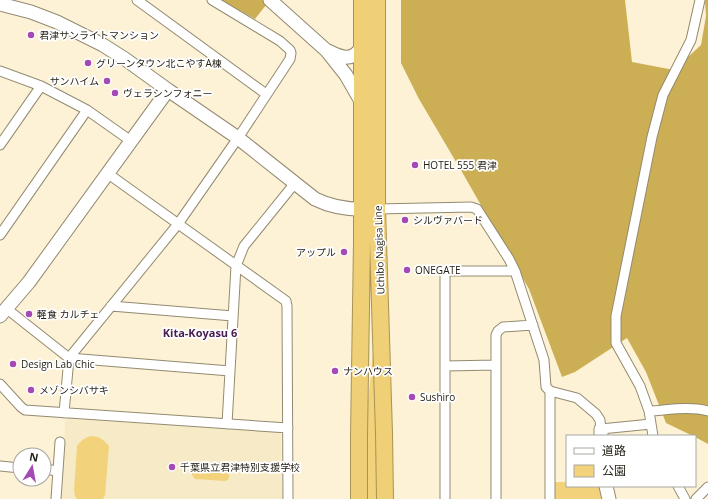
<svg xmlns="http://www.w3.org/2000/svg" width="708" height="499" font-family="'Open Sans','Noto Sans JP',sans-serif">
<rect width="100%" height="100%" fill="#fdf2d6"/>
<!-- built -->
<path fill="#f7eac6" d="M67,419H70L278,432L281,435L282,499H62L65,422Z"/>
<!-- green -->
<path fill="#f2d37b" d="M373,352H374L381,499H364L367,411Z
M91,436C99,436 104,440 109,446L105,495L103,499H77L75,496L74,491L77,446C81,440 85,438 91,436Z
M197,466L223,468L227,469C230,474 230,475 228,480L225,481L195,479C190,474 191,469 197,466Z
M554,482H567V486H599L604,499H554Z"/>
<!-- forest -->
<path fill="#ccae55" d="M221,0H270L255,19Z
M401,0H625L632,62L674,70L701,45L706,16L705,0H708V444L695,437V436H693L666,423L646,372L627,338L575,372L562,377L529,289L462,172L419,99L401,63Z"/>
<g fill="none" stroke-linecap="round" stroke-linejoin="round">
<!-- street casing -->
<g stroke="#938a70" stroke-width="11">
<path id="street" d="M137,0L266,94
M0,71L41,86L87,110L131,141
M0,145L41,86
M107,173L286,301L287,306L288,499
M377,209L471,207L477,209L509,259L515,271L544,360L546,387L550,391L577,398L596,414L600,420L601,429L651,424
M0,235L87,110
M111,306L233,316
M7,309L69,358L230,371
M445,366L496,365
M0,384L21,407L25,410L288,428
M649,411C668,410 689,406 708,411
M64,413L69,358L178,224L238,138L290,59L291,53L290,50L280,41L212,0
M227,424L236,266L244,246L295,183
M653,436L649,411L640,386L616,343V316L652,137L663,95L691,40L700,0
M0,466L20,468
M44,469L58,471
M678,486L685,499
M56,499L60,442
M445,499V274L449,271H515
M496,499V335L498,331L503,327L533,325
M550,499V391
M696,499L708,487"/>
</g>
<!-- secondary casing -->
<g stroke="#938a70" stroke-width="15">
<path id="secondary" d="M270,0L327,51L346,75L362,103
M0,4L31,12L57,22L103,45L125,59L168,90L238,138L315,199C333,208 350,210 370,209
M328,51C342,58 352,62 362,47
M0,316L29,282L168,90
M601,429V436
M606,486L609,499"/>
</g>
<!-- highway casing -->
<g stroke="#a89355" stroke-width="18">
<path id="highway" d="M377,0V209L384,433L385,499
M359,499V436L362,242V0"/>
</g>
<!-- street -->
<use href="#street" stroke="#fff" stroke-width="9"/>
<!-- secondary -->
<use href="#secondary" stroke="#fff" stroke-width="13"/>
<!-- highway -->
<use href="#highway" stroke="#efd076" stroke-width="16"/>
</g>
<!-- markers -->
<g fill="#a44ab5" stroke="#fff" stroke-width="1.5">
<circle cx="31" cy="35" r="4"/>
<circle cx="88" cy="63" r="4"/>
<circle cx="107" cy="81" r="4"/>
<circle cx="115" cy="93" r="4"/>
<circle cx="415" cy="165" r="4"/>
<circle cx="405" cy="220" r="4"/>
<circle cx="344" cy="252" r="4"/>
<circle cx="407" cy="270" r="4"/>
<circle cx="29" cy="314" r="4"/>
<circle cx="13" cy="364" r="4"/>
<circle cx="335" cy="371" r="4"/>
<circle cx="31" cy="390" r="4"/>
<circle cx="412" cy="397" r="4"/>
<circle cx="172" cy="467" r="4"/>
</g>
<g text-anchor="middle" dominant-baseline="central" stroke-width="3.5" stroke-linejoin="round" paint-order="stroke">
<!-- poi labels -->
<g font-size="10" fill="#252217" stroke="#fff" text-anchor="start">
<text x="39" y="35">君津サンライトマンション</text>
<text x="96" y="63">グリーンタウン北こやすA棟</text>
<text x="99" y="81" text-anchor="end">サンハイム</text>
<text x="123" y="93">ヴェラシンフォニー</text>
<text x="423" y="165">HOTEL 555 君津</text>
<text x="413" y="220">シルヴァバード</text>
<text x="336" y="252" text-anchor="end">アップル</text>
<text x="415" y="270">ONEGATE</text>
<text x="37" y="314">軽食 カルチェ</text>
<text x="21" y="364">Design Lab Chic</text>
<text x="343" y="371">ナンハウス</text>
<text x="39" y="390">メゾンシバサキ</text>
<text x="420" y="397">Sushiro</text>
<text x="180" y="467">千葉県立君津特別支援学校</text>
</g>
<!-- street labels -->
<g font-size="10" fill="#252217" stroke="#fff">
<text transform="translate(379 250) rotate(-92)">Uchibo Nagisa Line</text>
</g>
<!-- neighbourhood labels -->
<g font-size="11" font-weight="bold" fill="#471c50" stroke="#fff">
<text x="200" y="332">Kita-Koyasu 6</text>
</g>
</g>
<!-- legend -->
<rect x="566" y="435" width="130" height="52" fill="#ffffff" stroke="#a8a7a2"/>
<rect x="574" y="448" width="20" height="6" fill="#ffffff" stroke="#a8a7a2"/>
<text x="602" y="455" font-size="12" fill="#252217">道路</text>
<rect x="574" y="465" width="20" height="12" fill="#f2d37b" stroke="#a8a7a2"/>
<text x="602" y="475" font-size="12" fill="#252217">公園</text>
<!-- north arrow -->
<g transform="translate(32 467) rotate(11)"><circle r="19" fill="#ffffff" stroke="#a8a7a2"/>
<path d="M0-3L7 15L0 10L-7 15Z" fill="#a44ab5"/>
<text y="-6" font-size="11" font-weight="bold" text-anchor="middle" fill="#252217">N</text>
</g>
</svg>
